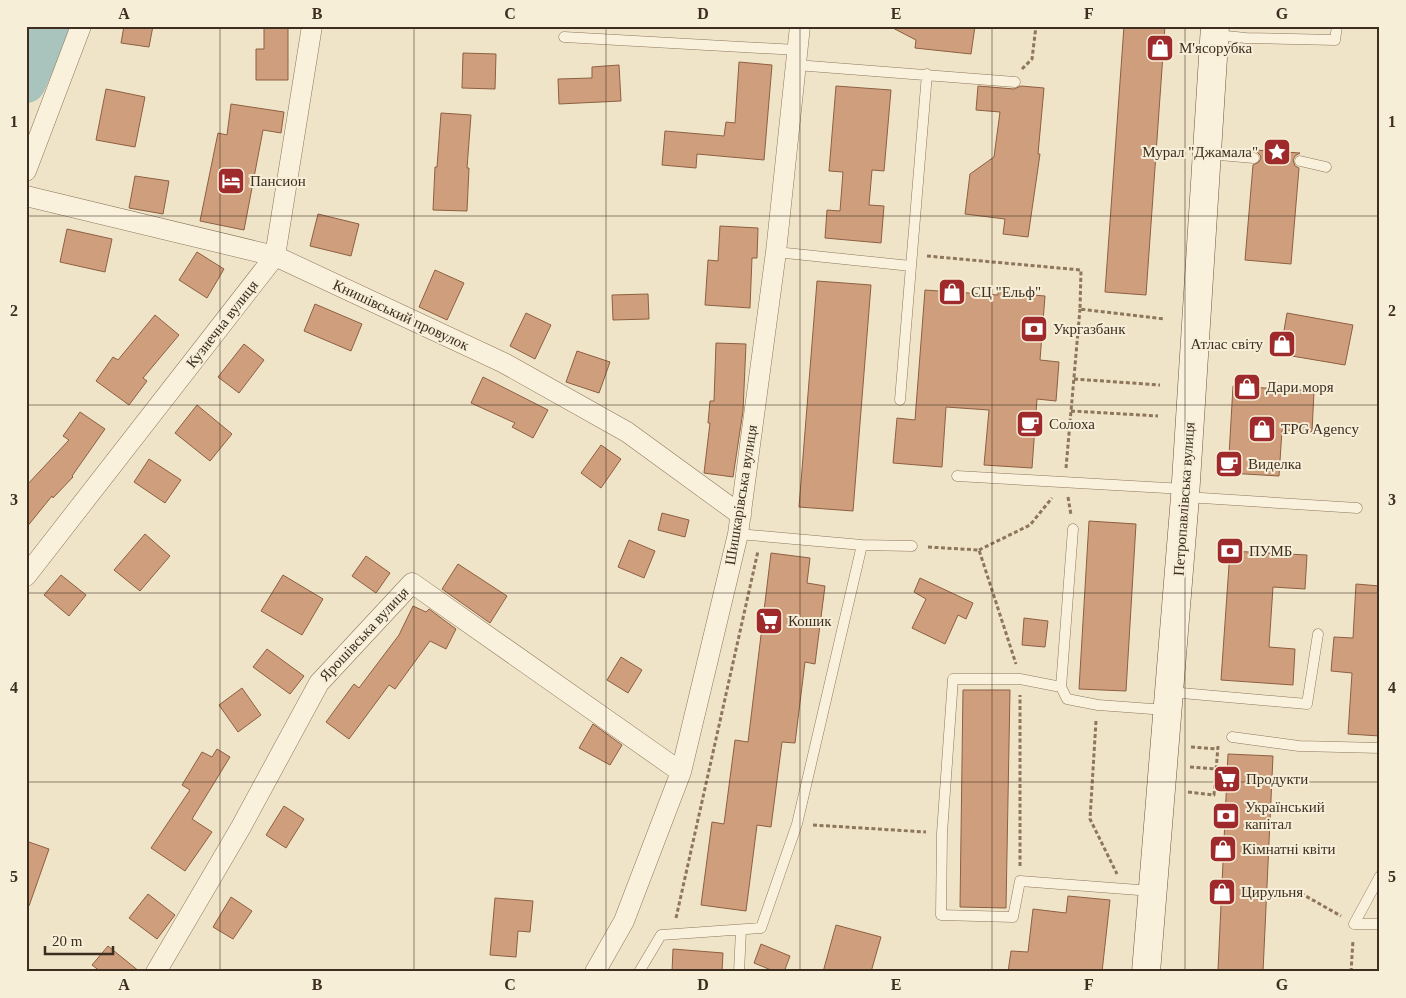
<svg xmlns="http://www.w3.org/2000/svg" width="1406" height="998" font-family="'Times New Roman',serif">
<rect width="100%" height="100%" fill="#f0e4c8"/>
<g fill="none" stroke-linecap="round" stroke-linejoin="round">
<!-- river -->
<path stroke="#a9c4bc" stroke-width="40" d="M26,83L51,26"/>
</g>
<!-- building -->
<path fill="#cf9f7d" stroke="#8d5f41" d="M124,26H153L149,47L121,43Z
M264,26H288V80H256V49H264Z
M889,26H975L971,54L915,48L916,40Z
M1124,26H1165L1146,295L1105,292Z
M463,53L496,54L495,89L462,88Z
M739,62L772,65L764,160L697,154L696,168L662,165L665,131L724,136L726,122L735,123Z
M619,65L621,101L559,104L558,79L592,78V67Z
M836,86L891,90L884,171L872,170L869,205L884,206L881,243L825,238L827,210L840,211L843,172L829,171Z
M978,86L1014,89L1021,86L1044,88L1038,154H1040L1028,237L1003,234L1005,219L965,214L970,174L994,157L1000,112L976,110Z
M106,89L145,97L135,147L96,140Z
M231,104L284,112L281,133L263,130L244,230L200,221L218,133L227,135Z
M441,113L471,115L467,168H469L467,211L433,210L435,167H437Z
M1255,150L1300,153L1295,156L1293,160L1295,166L1299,168L1291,264L1245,260L1253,165L1259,162L1261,158L1260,155Z
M135,176L169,181L163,214L129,208Z
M318,214L359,224L351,256L310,246Z
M720,226L758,228L757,258H752L750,308L705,305L708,260L718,261Z
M67,229L112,239L105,272L60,262Z
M197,252L224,269L207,298L179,280Z
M435,270L464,283L447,320L419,307Z
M817,281L871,285L853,511L799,507Z
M925,290L998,295V292L1045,296L1040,360L1059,362L1056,401L1037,399L1032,468L984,465L989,410L946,407L942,467L893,463L897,418L915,420Z
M648,294L649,319L613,320L612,295Z
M315,304L362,324L351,351L304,331Z
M526,313L551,325L535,359L510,346Z
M1287,313L1353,325L1345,365L1280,354Z
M155,315L179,335L143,378L147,381L129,405L96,381L113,357L118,360Z
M716,343L746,344L743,411L733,477L704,473L710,423H708L710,401H714Z
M244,344L264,360L239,393L218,377Z
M577,351L610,362L599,393L566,382Z
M483,377L548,410L533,438L512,427L515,423L471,403Z
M1233,386L1314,391L1312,432L1282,430L1279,476L1228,473Z
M197,405L232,434L210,461L175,433Z
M80,412L105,429L72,476L73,477L53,498L52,496L26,528V486L69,440L63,436Z
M601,445L621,459L601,488L581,473Z
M149,459L181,480L165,503L134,482Z
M662,513L689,520L685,537L658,530Z
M1089,521L1136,524L1126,691L1079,689Z
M145,534L170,556L140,591L114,570Z
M629,540L655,551L644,578L618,567Z
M1230,551L1307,555L1305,589L1273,587L1269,647L1295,649L1293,685L1221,680Z
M771,553L810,558L807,583L825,586L815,664L805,662L795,743L782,742L771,827L757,825L746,911L701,905L712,822L724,824L735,740L748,742Z
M366,556L390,573L376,593L352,576Z
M458,564L507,596L490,623L442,589Z
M61,575L86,595L69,616L44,595Z
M283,575L323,599L302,635L261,611Z
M920,578L973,603L966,619L958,615L945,644L912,628L926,599L914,592Z
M1356,584L1380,586V736L1348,734L1352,673L1331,671L1334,637L1353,638Z
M413,606L426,612L429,609L456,629L446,649L430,641L395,689L389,685L349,739L326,722L354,684L359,688L399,635Z
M1024,618L1048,621L1045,647L1022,645Z
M267,649L304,676L290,694L253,667Z
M621,657L642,670L628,693L607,680Z
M242,688L261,715L238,732L219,705Z
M963,690H1010L1006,908L960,907Z
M593,724L622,745L610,765L579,748Z
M217,749L230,757L192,819L212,832L185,871L151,848L190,790L182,785L202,752L212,757Z
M1228,754L1273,756L1263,972L1218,970Z
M284,806L304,819L286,848L266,835Z
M26,841L49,849L29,906H26Z
M148,894L175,915L157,939L129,918Z
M1068,896L1110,900L1102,972H1008L1011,951L1028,952L1033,909L1066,913Z
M231,897L252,911L233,939L213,927Z
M495,898L533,901L530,932L518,931L516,957L490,955Z
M836,925L881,937L871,972H823Z
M761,944L790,956L784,972H776L754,963Z
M108,946L140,972H101L92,965Z
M673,949L723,953L722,972H672Z"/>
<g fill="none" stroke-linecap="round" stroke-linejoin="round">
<!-- service casing -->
<g stroke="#8d765c" stroke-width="11">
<path id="service" d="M1215,35L1246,38L1335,40L1337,26
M564,37L797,50
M796,65L1015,82
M1208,154L1254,158
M1300,161L1326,167
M776,252L911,266L927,74
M900,400L911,266
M957,476L1184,489
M1186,497L1357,508
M738,534L862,545L912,546
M1061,687L1073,529
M1170,692L1307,704L1318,634
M1232,737L1299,746L1380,748
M1380,876L1354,924H1380
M1152,891L1020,881L1013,917L941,915L942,833L953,679H1020L1061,687L1067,699L1098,705L1166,710
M639,972L661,935L761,928L797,824L862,545
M739,972L741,930"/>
</g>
<!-- minor casing -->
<g stroke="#8d765c" stroke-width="21">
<path id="minor" d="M26,171L81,26
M26,196L275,256L504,363L627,432L741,515
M26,576L275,256L312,26
M156,972L241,827L319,683L412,583L681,772
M595,972L624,921L681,772L738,534L776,252L800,26"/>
</g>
<!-- secondary casing -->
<g stroke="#6f573f" stroke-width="29">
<path id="secondary" d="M1146,972L1185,497L1215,26"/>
</g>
<!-- path -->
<path stroke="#8d765c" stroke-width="3" stroke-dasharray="4 2.5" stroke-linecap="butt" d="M1022,69L1032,59L1036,26
M927,256L1081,270L1080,309L1164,319
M1074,379L1160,385
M1071,411L1158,416
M1066,468L1080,309
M1068,497L1071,515
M928,547L979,550L1016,664
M979,550L1030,525L1052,498
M1096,721L1090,819L1117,874
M1191,747L1217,749
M1190,767L1216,769
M1188,792L1214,795L1218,746
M813,825L926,832
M1020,866V695
M1295,890L1341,916
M676,918L758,551
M1351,972L1353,940"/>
<!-- service -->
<use href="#service" stroke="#faf1dc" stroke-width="10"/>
<!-- minor -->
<use href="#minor" stroke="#faf1dc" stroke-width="20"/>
<!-- secondary -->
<use href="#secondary" stroke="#faf1dc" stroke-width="28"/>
</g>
<!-- grid -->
<path fill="none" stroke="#3d2e20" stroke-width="1" stroke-opacity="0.55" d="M220,26V972M414,26V972M606,26V972M800,26V972M992,26V972M1185,26V972M26,216H1380M26,405H1380M26,593H1380M26,782H1380"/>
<!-- icons -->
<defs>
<g id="shop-square" transform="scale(1.4375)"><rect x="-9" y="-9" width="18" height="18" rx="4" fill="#9e2a2b" stroke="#f7eed8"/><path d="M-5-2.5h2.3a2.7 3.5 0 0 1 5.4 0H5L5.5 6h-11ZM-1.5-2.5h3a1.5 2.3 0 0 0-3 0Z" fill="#fff"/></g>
<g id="sight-square" transform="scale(1.4375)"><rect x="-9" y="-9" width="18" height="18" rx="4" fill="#9e2a2b" stroke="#f7eed8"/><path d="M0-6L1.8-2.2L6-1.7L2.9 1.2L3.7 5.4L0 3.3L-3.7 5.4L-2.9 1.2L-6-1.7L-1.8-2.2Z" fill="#fff"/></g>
<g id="hotel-square" transform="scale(1.4375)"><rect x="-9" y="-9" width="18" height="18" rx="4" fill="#9e2a2b" stroke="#f7eed8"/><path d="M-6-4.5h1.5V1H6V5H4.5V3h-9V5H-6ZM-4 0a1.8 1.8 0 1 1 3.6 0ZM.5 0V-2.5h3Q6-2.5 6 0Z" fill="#fff"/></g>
<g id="bank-square" transform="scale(1.4375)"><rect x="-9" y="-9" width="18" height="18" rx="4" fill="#9e2a2b" stroke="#f7eed8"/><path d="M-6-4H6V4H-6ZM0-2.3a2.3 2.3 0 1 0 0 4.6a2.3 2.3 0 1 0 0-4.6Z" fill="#fff"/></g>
<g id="cafe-square" transform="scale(1.4375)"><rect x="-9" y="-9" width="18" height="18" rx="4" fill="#9e2a2b" stroke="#f7eed8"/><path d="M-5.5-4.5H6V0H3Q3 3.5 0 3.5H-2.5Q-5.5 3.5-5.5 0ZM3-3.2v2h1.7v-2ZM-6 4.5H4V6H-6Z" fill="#fff"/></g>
<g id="supermarket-square" transform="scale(1.4375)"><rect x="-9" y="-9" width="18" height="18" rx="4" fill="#9e2a2b" stroke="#f7eed8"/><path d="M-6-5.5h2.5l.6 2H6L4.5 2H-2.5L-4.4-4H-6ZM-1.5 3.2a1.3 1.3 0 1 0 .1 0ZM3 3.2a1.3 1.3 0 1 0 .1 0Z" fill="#fff"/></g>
</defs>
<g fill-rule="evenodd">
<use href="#shop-square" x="1160" y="48"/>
<use href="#sight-square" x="1277" y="152"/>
<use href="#hotel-square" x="231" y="181"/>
<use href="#shop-square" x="952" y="292"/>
<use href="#bank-square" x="1034" y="329"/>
<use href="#shop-square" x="1282" y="344"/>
<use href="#shop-square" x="1247" y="387"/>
<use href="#cafe-square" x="1030" y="424"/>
<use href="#shop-square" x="1262" y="429"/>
<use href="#cafe-square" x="1229" y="464"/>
<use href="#bank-square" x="1230" y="551"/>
<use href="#supermarket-square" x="769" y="621"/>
<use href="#supermarket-square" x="1227" y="779"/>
<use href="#bank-square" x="1226" y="816"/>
<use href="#shop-square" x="1223" y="849"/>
<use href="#shop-square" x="1222" y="892"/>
</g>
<g text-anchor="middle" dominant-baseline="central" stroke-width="4" stroke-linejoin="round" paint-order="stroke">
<!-- poi labels -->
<g font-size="15" fill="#3d2e20" stroke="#f7eed8" text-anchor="start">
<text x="1179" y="48">М'ясорубка</text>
<text x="1258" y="152" text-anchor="end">Мурал "Джамала"</text>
<text x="250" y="181">Пансион</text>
<text x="971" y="292">СЦ "Ельф"</text>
<text x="1053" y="329">Укргазбанк</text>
<text x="1263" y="344" text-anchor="end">Атлас світу</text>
<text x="1266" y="387">Дари моря</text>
<text x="1049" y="424">Солоха</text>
<text x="1281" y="429">TPG Agency</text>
<text x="1248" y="464">Виделка</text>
<text x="1249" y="551">ПУМБ</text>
<text x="788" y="621">Кошик</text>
<text x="1246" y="779">Продукти</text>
<text x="1245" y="807">Український<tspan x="1245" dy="17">капітал</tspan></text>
<text x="1242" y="849">Кімнатні квіти</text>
<text x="1241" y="892">Цирульня</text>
</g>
<!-- street labels -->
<g font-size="15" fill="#3d2e20" stroke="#f7eed8">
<text transform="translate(401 315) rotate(25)">Книшівський провулок</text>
<text transform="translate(222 324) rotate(-52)">Кузнечна вулиця</text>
<text transform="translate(741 495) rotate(-81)">Шишкарівська вулиця</text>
<text transform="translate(1184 499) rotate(-86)">Петропавлівська вулиця</text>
<text transform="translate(364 634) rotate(-47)">Ярошівська вулиця</text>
</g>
</g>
<!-- border -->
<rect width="1406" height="998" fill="none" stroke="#f7eed8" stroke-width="55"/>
<!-- scale -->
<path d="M45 946v8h68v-8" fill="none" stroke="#3d2e20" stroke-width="2.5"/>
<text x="52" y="946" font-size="15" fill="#3d2e20" stroke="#f7eed8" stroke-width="4" paint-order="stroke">20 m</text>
<rect x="28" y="28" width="1350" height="942" fill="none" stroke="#3d2e20" stroke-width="2"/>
<g font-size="16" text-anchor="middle" font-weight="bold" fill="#3d2e20">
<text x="124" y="19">A</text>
<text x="317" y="19">B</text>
<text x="510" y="19">C</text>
<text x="703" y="19">D</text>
<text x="896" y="19">E</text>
<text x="1089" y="19">F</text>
<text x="1282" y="19">G</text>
<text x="14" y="127">1</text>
<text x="1392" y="127">1</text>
<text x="14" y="316">2</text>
<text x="1392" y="316">2</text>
<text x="14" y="505">3</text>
<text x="1392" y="505">3</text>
<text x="14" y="693">4</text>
<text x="1392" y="693">4</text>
<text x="14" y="882">5</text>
<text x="1392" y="882">5</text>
<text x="124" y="990">A</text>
<text x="317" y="990">B</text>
<text x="510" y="990">C</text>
<text x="703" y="990">D</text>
<text x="896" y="990">E</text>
<text x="1089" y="990">F</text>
<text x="1282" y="990">G</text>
</g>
</svg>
